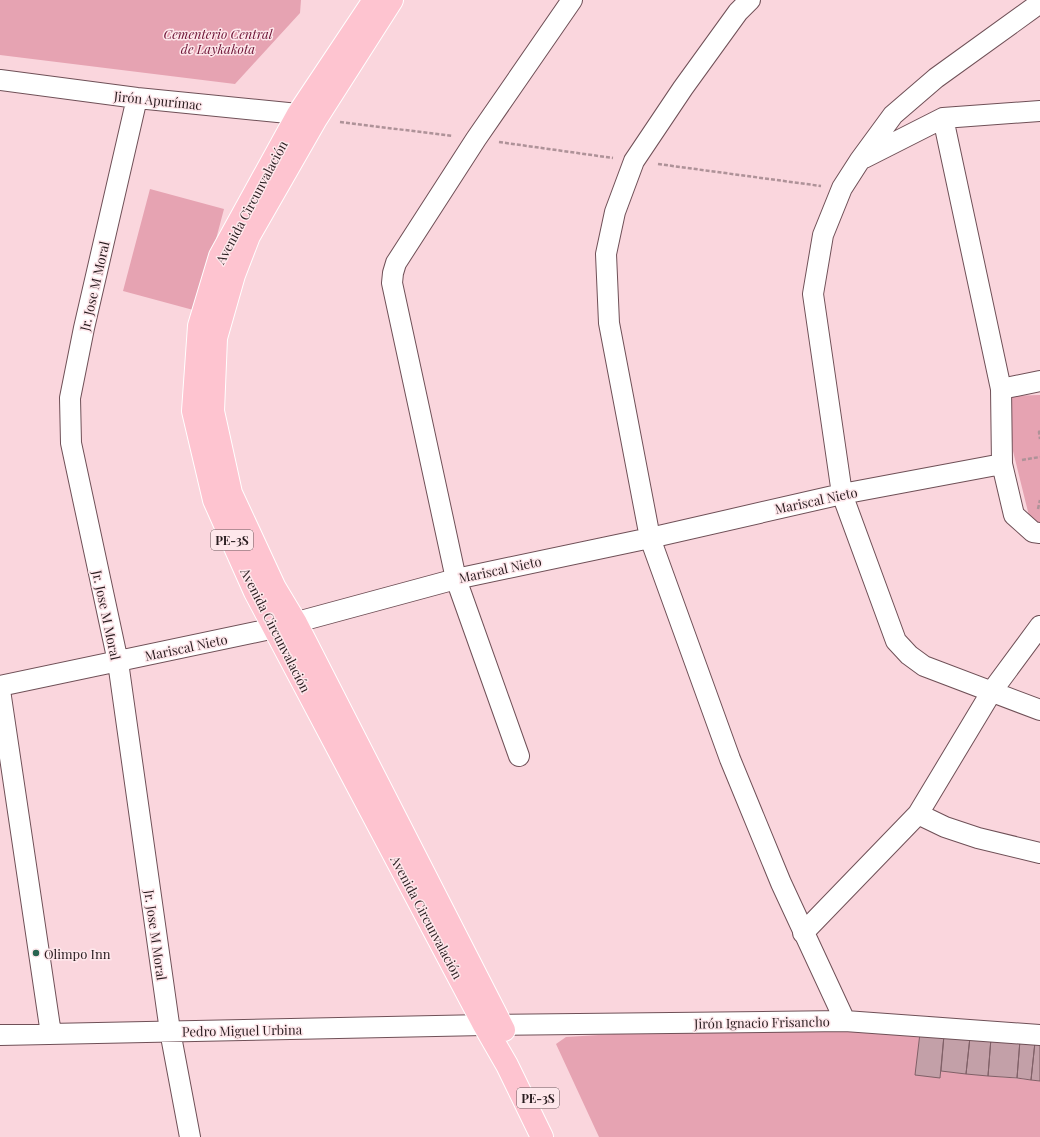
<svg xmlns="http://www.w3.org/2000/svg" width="1040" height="1137" font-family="'Playfair Display',serif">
<rect width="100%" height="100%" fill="#fad6dd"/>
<!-- green -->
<path fill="#e6a3b2" d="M0,0H301L300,13L235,84L0,55Z
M150,189L224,209L197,311L123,291Z
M1040,395V531L1033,532L1013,451L1008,396Z
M811,1024L920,1033L940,1078L941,1071L1040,1081V1137H599L556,1044L566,1037L680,1030Z"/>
<!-- building -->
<path fill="#c3a0a8" stroke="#806067" d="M920,1033L944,1035L940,1078L915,1075Z
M944,1035L970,1037L966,1074L941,1071Z
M970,1037L991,1038L988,1076L966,1074Z
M991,1038L1020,1040L1017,1078L988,1076Z
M1020,1040L1035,1042L1031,1080L1017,1078Z
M1035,1042H1040V1081L1031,1080Z"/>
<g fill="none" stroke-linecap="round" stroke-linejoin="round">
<!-- minor casing -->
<g stroke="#6f5057" stroke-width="22">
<path id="minor" d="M750,0L738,12L683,88L634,161L615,212L606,254L609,323L650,538L730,759L781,883L845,1021
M1040,3L936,78L893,115L860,160L842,188L823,235L813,294L842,494L896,641L909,655L924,666L1040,710
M0,80L137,98L298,114L312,118
M137,98L84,328L70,398L71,443L118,662L170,1031L190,1137
M943,118L1001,389L1002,464L1014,515L1033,532L1040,533
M864,158L943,118L1040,111
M1001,389L1040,381
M0,686L275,628L456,579L650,538L842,494L1002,464
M0,690L51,1034
M519,756L456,579L392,283L393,273L396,263L476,139L572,0
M918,814L945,827L978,838L1040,853
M803,933L918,814L992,691L1040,626
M0,1035L484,1025L845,1021L1040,1035"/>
</g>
<!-- trunk casing -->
<g stroke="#fff" stroke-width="24">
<path id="trunk" d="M374,0L298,114L220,256L199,326L193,411L214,500L255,592L484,1025L507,1065L542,1137
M392,0L316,119L249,236L234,275L216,338L213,411L231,493L275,588L296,623L504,1030"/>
</g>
<!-- path -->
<path stroke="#ae9298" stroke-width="2.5" stroke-dasharray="4 2" stroke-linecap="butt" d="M340,122L453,136
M499,142L613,158
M658,164L821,186
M1040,431L1039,432L1040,439
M1022,460L1040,457
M1038,509L1040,500"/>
<!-- minor -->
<use href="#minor" stroke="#fff" stroke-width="20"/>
<!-- trunk -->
<use href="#trunk" stroke="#fec4d0" stroke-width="22"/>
</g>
<!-- markers -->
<circle fill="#276450" stroke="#fee7eb" stroke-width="1.5" cx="36" cy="953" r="4"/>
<g text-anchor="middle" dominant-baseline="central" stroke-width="3" stroke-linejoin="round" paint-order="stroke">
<!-- shield labels -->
<g fill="#fee7eb" stroke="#69595c" stroke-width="1">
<rect x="211" y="530" width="42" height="20" rx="3"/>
<rect x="517" y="1088" width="42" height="20" rx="3"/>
</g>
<g font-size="12" font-weight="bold" fill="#291c1f">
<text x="232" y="540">PE-3S</text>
<text x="538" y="1098">PE-3S</text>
</g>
<!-- park labels -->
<g font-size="13" font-style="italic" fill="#6c1234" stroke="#fee7eb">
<text x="218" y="33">Cementerio Central<tspan x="218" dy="15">de Laykakota</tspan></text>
</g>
<!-- street labels -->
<g font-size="13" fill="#291c1f" stroke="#fee7eb">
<text transform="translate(158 100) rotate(6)">Jirón Apurímac</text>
<text transform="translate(251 202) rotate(-62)">Avenida Circunvalación</text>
<text transform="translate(94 286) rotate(-77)">Jr. Jose M Moral</text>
<text transform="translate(816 500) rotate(-12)">Mariscal Nieto</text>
<text transform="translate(500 569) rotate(-12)">Mariscal Nieto</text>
<text transform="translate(107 615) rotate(78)">Jr. Jose M Moral</text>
<text transform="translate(276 630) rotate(63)">Avenida Circunvalación</text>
<text transform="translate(186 647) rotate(-12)">Mariscal Nieto</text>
<text transform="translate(427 917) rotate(62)">Avenida Circunvalación</text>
<text transform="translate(156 935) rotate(82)">Jr. Jose M Moral</text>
<text transform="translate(762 1022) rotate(-1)">Jirón Ignacio Frisancho</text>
<text transform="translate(242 1030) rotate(-1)">Pedro Miguel Urbina</text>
</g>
<!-- poi labels -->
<g font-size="13" fill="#291c1f" stroke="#fee7eb" text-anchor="start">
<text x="44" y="953">Olimpo Inn</text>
</g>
</g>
</svg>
